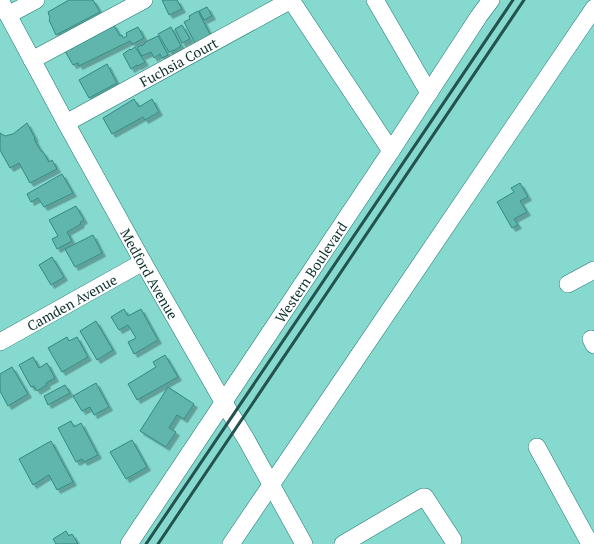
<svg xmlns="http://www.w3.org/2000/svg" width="594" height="544" font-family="'PT Serif',serif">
<defs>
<filter id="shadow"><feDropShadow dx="3.5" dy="3.5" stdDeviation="0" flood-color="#0004"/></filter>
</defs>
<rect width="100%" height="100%" fill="#85d9cf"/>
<!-- building -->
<path fill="#61b5ac" stroke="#328981" filter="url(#shadow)" d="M69,0H93L100,12L56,35L49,20L50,18L48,12Z
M162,0H177L182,9L169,15Z
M207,7L212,16L204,20L199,11Z
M198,11L212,38L195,43L184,22L190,19L189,16Z
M113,24L120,36L122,35L123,38L127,36L126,33L138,27L144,38L133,44L130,41L79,66L78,63L73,65L65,51Z
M182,25L190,39L182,43L175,29Z
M171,27L181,46L175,50L169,52L158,34Z
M158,36L168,55L162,58L160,54L154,58L151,52L142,56L137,48L141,45L142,46L145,43V42Z
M135,47L145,62L138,66L137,65L131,69L123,54L130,49L131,50Z
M107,64L117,83L89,98L79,80Z
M134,99L139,107L152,99L159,112L145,120L143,117L112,134L103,118Z
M27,123L35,138L34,139L41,151L43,152L49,162L52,160L57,169L30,183L19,163L10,168L0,150V133L5,136L13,134Z
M62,174L73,193L44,207L38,198L31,202L27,194Z
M520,183L528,197L520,201L527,212L514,219L518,225L512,228L497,202L514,192L511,188Z
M76,206L84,220L80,222L81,224L67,232L72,241L57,249L52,239L58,236L49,220Z
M93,235L102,253L75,267L65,249Z
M52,257L64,277L51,285L39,265Z
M124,309L128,316L141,309L158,340L134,354L128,342L136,338L128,325L119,330L111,317Z
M96,321L113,350L97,360L80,331Z
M67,337L69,341L77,337L88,357L62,372L48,348Z
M165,355L178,377L137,400L128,384L156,367L153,362Z
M33,357L39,368L47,363L55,378L46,383L47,385L37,391L34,386L31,387L19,365Z
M12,367L28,394L8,406L0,391V374Z
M96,383L109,407L94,415L90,407L82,411L73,396Z
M65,385L70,393L48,405L44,396Z
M168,387L194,404L184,419L177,415L169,428L176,432L166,447L140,431Z
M71,421L74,427L81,423L98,455L84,462L82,459L76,462L58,428Z
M132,440L147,467L126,479L110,452Z
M51,441L73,482L57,490L49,475L33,485L19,459Z
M66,531L69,536L72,534L78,544H56L53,539Z"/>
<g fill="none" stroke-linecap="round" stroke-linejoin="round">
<!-- minor casing -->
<g stroke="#1c7870" stroke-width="18">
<g id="minor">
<path id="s1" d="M0,0L66,123L143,262L221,398L246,439L304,544"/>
<path d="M291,0L391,151"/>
<path d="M375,0L429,93"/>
<path d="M8,15L36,0"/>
<path d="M32,60L144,0"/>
<path id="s2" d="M66,123L291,0"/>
<path d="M568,284L594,270"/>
<path d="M591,339L594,345"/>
<path id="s3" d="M0,342L143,262"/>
<path d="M537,447L590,544"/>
<path id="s4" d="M129,544L391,151L479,16L491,0"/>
<path d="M231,544L594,8"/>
<path d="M343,544L423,497H425L453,540"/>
</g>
</g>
<!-- minor -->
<use href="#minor" stroke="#fff" stroke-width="17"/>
<!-- rail -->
<path stroke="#24524d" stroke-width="3" d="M146,544L513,0
M158,544L524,0"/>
</g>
<g text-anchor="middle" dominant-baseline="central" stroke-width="3.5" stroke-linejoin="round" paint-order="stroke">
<!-- street labels -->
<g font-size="14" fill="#0d312e" stroke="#92e6dc">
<text stroke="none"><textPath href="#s2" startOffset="128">Fuchsia Court</textPath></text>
<text stroke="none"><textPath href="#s4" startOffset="327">Western Boulevard</textPath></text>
<text stroke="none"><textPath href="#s1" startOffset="312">Medford Avenue</textPath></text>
<text stroke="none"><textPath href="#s3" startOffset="82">Camden Avenue</textPath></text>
</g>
</g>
</svg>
